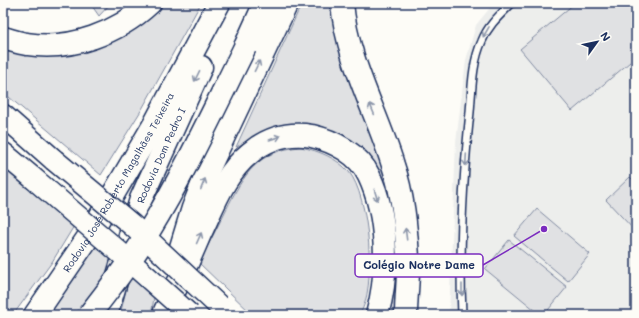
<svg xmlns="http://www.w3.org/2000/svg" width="639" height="318" font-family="Mali,sans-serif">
<rect width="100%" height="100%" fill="#fdfcf7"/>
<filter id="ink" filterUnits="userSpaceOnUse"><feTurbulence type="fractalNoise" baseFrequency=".025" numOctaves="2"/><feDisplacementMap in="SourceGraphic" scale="8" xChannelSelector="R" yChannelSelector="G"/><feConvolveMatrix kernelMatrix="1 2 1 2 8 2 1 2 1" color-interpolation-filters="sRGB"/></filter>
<g filter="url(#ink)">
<!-- built -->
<path fill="#edeeec" d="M494,3H636V315H449L456,142L466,60L476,25Z"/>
<!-- green -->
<path fill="#e0e1e3" stroke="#7e88a0" d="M90,3H111L99,16Z
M159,3H201L142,109L101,175L3,92V43L38,50Z
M302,3H337L397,210L400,315H386L362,151L348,138L330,130L270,131L236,147Z
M575,3H636V57L572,111L520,49Z
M301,147C319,151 337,158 349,172C369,195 378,291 359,315H253L199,263C208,245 217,228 226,210C244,174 258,150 301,147Z
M3,167L74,226L52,262L13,315H3Z
M630,177L636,183V232L606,200Z
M537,209L590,254L568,281L514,236Z
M509,240L567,287L544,315H541L485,269Z
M94,242L116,261L75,315H44Z
M132,277L154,298L151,315H120L127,286Z"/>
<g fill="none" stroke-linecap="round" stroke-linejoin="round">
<!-- service casing -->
<g stroke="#1b2f5e" stroke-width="10">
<path id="service" d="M462,315C459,248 463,179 470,112C472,88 472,63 482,41C488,25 500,15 512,3"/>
</g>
<!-- primary casing -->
<g stroke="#1b2f5e" stroke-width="24">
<path id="primary" d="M3,115L54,160
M3,153L33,178"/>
</g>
<!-- motorway casing -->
<g stroke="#1b2f5e" stroke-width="25">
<g id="motorway">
<path d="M342,3C347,61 376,110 393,165C403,194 406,227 408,257C409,276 406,296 406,315"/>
<path d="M3,38C11,40 19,43 27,44C71,51 118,33 150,3"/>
<path d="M245,47L265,3"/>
<path d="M178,257L193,208L208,170L287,3"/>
<path d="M165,311C177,286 189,260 200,234C214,205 224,174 250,153C268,138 289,132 312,136C334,141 359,154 369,176C388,216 389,273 377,315"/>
<path id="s1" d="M35,315L87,239L155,123L219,3"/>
<path id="s2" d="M106,315L141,199L201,67"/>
</g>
</g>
<!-- service -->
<use href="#service" stroke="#fdfcf7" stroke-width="7"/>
<!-- primary -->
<use href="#primary" stroke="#fdfcf7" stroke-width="21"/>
<!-- motorway -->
<use href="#motorway" stroke="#fdfcf7" stroke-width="22"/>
<!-- primary-bridge casing -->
<g stroke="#1b2f5e" stroke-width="24" stroke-linecap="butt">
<path id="primary-bridge" d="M54,160L132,225L219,306
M33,178L117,250L190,315"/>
</g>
<!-- motorway-bridge casing -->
<g stroke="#1b2f5e" stroke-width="25" stroke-linecap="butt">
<path id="motorway-bridge" d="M89,315C110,288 132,260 149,231C185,172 214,109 245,47"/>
</g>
<!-- primary-bridge -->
<use href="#primary-bridge" stroke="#fdfcf7" stroke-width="21"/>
<!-- motorway-bridge -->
<use href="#motorway-bridge" stroke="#fdfcf7" stroke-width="22"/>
</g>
<!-- one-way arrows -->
<defs><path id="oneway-shaft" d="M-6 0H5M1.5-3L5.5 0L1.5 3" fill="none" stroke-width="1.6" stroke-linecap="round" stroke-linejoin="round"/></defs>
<g stroke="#8c96aa">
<use href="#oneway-shaft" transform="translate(486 32) rotate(120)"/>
<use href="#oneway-shaft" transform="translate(257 66) rotate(-64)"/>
<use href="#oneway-shaft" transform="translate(197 76) rotate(116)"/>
<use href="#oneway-shaft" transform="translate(372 109) rotate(-113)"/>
<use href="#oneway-shaft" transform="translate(275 138) rotate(-19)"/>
<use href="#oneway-shaft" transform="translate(466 160) rotate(93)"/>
<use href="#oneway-shaft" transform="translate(203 184) rotate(-68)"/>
<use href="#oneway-shaft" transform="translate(376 195) rotate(73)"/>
<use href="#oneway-shaft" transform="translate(406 234) rotate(-97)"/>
<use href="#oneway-shaft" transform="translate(199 238) rotate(-66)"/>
<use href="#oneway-shaft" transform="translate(462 290) rotate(90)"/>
</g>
</g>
<g text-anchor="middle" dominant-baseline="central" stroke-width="3" stroke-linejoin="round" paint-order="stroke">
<!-- street labels -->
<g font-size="10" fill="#1b2f5e" stroke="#fdfcf7">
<text stroke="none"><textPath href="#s2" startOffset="169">Rodovia Dom Pedro I</textPath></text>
<text stroke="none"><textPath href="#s1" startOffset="157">Rodovia José Roberto Magalhães Teixeira</textPath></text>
</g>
</g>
<!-- callouts -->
<path fill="none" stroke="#7b2cbf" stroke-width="1.5" d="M544 229L483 265"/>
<circle fill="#7b2cbf" stroke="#fdfcf7" stroke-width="1.5" cx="544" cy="229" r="4"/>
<rect fill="#fdfcf7" stroke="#7b2cbf" stroke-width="1.5" x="355" y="254" width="128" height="23" rx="4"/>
<g font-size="11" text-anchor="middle" font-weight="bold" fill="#1b2f5e">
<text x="419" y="269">Colégio Notre Dame</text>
</g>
<!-- margin -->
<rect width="639" height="318" fill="none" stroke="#fdfcf7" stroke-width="16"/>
<rect x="8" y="8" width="623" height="302" fill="none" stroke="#1b2f5e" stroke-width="1.5" filter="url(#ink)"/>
<!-- north arrow -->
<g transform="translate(597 42) rotate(57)" stroke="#fdfcf7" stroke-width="3" paint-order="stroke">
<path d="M0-3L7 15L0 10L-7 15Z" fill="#1b2f5e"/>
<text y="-6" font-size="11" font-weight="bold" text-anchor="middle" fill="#1b2f5e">N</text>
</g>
</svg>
